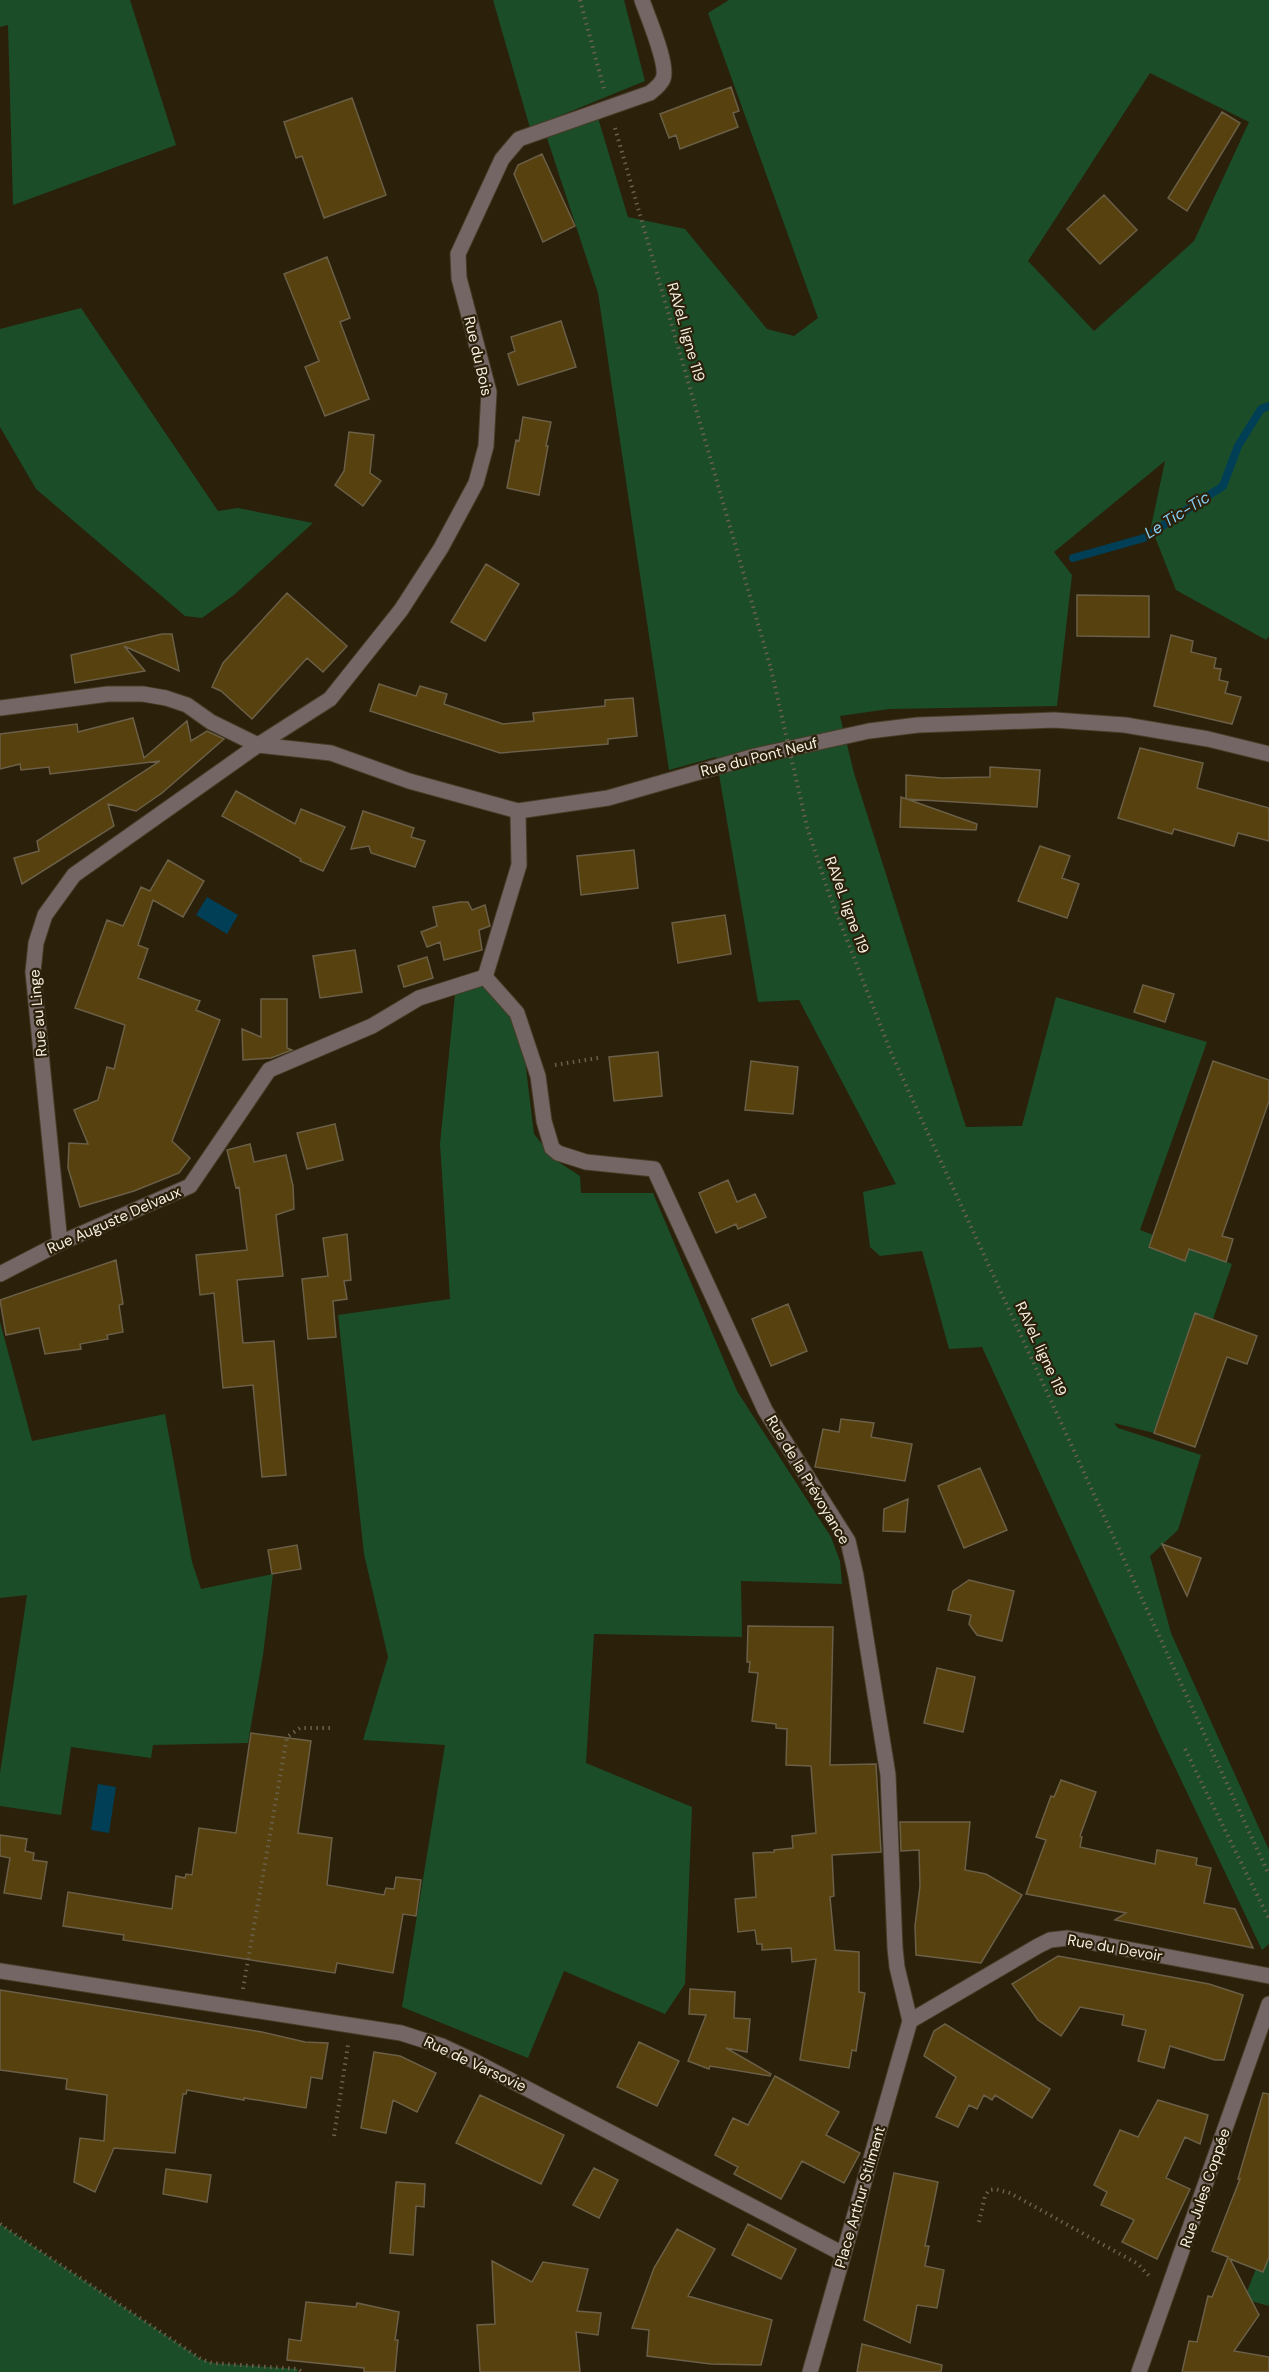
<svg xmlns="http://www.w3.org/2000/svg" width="1269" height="2372" font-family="'DM Sans',sans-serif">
<rect width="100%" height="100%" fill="#2b2009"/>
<!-- green -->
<path fill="#1b4d29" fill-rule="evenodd" d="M0,0H130L176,145L13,205L8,25L0,27Z
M493,0H624L645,81L530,128Z
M729,0H1269V636L1266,640L1176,590L1151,527L1165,461L1054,552L1072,575L1057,706L889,709L840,716L854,773L966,1127L1022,1126L1056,997L1207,1042L1140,1230L1232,1264L1213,1319L1195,1314L1154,1433L1114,1423L1118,1428L1201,1455L1178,1530L1150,1556L1171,1633L1269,1850V1944L1262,1950L1162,1740L982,1347L949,1349L922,1251L880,1256L870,1247L863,1192L896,1184L799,1000L758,1002L716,757L669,770L598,293L547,138L598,118L628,217L685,229L767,329L794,336L818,318L708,13ZM1150,73L1249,122L1194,241L1094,331L1028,261Z
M81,308L218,511L238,508L313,523L234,595L202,618L185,616L36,489L0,427V329Z
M484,984L511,1015L523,1044L534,1134L554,1159L580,1176L581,1193H653L737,1391L831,1537L840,1561L842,1584L741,1581L742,1637L594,1634L586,1763L692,1807L685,1984L665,2014L564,1971L528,2058L402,2007L445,1745L363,1740L388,1657L364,1554L338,1315L450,1299L440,1144L455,994Z
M0,1322L32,1441L165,1414L192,1562L201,1589L273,1574L263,1655L248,1743L153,1745L151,1758L71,1747L61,1815L0,1806V1773L27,1595L0,1598Z
M0,2224L201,2359L212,2363L298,2369L297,2372H0Z
M1269,2236V2306L1244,2299Z"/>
<!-- water -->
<path fill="#013f57" d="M207,897L238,915L227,934L196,915Z
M98,1784L116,1787L109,1833L91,1830Z"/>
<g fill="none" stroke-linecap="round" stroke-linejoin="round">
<!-- stream -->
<path stroke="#013f57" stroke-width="8" d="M1073,558L1144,538L1223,486L1238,446L1261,409L1269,406"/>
</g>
<!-- building -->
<path fill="#56410f" stroke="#6b5f47" stroke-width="1.5" d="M731,87L739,111L733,113L738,127L680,149L676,135L669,138L660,114Z
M352,98L386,195L324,218L302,156L296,158L284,122Z
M1222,112L1240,123L1187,211L1168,198Z
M542,154L575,226L543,242L514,174L518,165Z
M1104,195L1137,230L1100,264L1067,229Z
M327,257L350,318L340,322L369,399L325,416L305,367L319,361L284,274Z
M561,321L576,367L518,385L508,354L515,351L511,337Z
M523,417L551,422L546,446H548L539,495L507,488L516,440L519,441Z
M349,432L374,435L370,473L381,481L363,506L335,485L344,471Z
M486,564L519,584L485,641L451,622Z
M287,593L347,646L323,672L307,658L252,719L221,691L212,687L223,663Z
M1077,595L1149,596V637L1077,636Z
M162,634H172L179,671L124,646L145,671L75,683L71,655Z
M1171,635L1193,641L1191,652L1216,658L1214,668L1221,669L1219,680L1228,682L1225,693L1241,697L1232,724L1154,706Z
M379,684L416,696L420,686L447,694L444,704L503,724L534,721L533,713L605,706V700L633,698L637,736L608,739V744L500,753L370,711Z
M133,718L144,758L187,721L191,741L207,731L224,739L162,793L136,811L108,804L114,826L22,884L14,858L39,851L37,841L160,761L50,774L49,767L21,770L20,764L0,769V734L77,724L78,732Z
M1140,748L1203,763L1197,788L1269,808V841L1238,833L1234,846L1174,829L1172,834L1118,818Z
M990,767L1040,770L1037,807L906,799V775L942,778L990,777Z
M236,791L295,824L301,809L345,827L323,871L300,861L301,859L222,816Z
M901,797L977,824L976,830L900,827Z
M363,811L414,828L411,837L425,841L415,867L371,853L369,846L351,849Z
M1040,846L1070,856L1062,878L1079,884L1067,918L1018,901Z
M634,850L638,888L581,895L577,856Z
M168,860L204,881L183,917L153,900L138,945L148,949L138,978L200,1001L196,1010L220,1020L172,1141L190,1158L179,1173L134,1191L80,1207L68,1168L69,1143L88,1144L74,1110L98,1100L107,1067L114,1069L125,1025L75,1008L107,920L123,926L141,887L150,891Z
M460,902H468L472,910L485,905L490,926L479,930L482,950L444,960L440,942L427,947L421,932L437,926L433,907Z
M725,915L731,954L678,963L672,923Z
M355,950L362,992L320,998L313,956Z
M427,957L433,978L404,987L398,966Z
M1143,985L1174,994L1165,1022L1134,1012Z
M261,999H287V1048L292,1050L271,1058L243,1060L242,1029L261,1037Z
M658,1052L662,1096L614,1101L609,1057Z
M751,1061L798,1067L793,1114L745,1110Z
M1213,1061L1269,1080V1101L1222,1236L1233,1239L1226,1262L1189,1249L1185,1261L1149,1247Z
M335,1124L343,1160L307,1169L297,1133Z
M250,1144L254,1162L286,1155L293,1186L294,1209L276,1215L283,1276L237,1280L243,1343L274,1341L286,1475L262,1477L253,1385L223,1388L214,1293L200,1295L196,1255L247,1250L239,1187L236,1188L227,1150Z
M728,1180L737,1202L755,1194L766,1217L738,1229L736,1224L716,1233L699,1193Z
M347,1234L351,1280L344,1281L347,1299L333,1301L336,1337L308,1339L302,1279L328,1276L323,1238Z
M116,1260L123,1304L119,1305L123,1332L107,1335L108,1339L80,1344L81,1349L45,1354L39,1328L6,1335L0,1300Z
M788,1304L807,1351L771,1366L752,1319Z
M1195,1313L1257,1336L1247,1364L1227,1357L1195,1447L1154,1433Z
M841,1419L874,1423L871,1437L912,1444L905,1481L815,1467L823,1429L839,1432Z
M980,1468L1007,1530L964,1548L938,1486Z
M908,1499L905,1532L883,1531L884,1509Z
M1162,1544L1201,1558L1187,1596Z
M297,1545L301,1569L272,1574L268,1550Z
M969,1580L1014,1591L1002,1641L977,1635L969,1624L971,1615L948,1610L953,1591Z
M748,1626L833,1627L830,1765L876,1764L881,1852L832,1855L834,1896L830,1897L835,1950L859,1952V1992L865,1993L856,2051L852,2050L849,2068L800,2060L816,1959L792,1962L791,1948L762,1950V1944H757L755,1930L738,1932L735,1899L756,1897L753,1853L774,1852V1850L793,1848L792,1836L816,1833L811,1766L786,1765L787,1729L776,1728V1724L752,1721L758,1673L749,1672L750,1662H747Z
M937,1668L975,1677L963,1732L924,1723Z
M251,1733L311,1741L298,1833L332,1838L327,1885L384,1895L386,1888L394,1889L396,1877L421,1880L416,1916L403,1914L393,1973L337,1963L335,1973L123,1940L124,1935L63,1926L68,1892L172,1909L176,1876L185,1878L186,1874L192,1875L199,1828L236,1833Z
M1061,1780L1096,1792L1080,1836L1082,1837L1080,1847L1155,1864L1157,1850L1197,1858L1196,1865L1211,1868L1204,1903L1235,1909L1253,1948L1115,1920L1126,1913L1026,1894L1046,1840L1036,1837L1051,1796L1054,1797Z
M900,1822H970L965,1870L986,1874L1022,1895L981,1963L916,1955L915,1926L920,1886L919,1850L901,1851Z
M0,1835L27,1839L25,1851L34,1853L33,1860L47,1862L41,1899L4,1893L10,1858L0,1856Z
M1058,1956L1209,1984L1243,1995L1224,2060H1215L1170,2046L1164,2068L1138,2061L1146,2030L1122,2025L1124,2015L1080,2007L1061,2036L1038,2020L1012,1984Z
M690,1989L735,1992L734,2018L750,2019L747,2052L726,2048L771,2074L770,2076L710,2066L709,2069L688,2061L706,2015L689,2014Z
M0,1990L262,2032L305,2042L328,2043L322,2079L311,2077L306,2108L244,2098V2100L187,2090L186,2094H183L175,2153L114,2148L95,2192L74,2182L80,2138L104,2141L107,2095L66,2089L67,2079L0,2070Z
M945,2024L1050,2089L1032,2118L995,2095L992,2100L984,2095L977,2109L969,2105L958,2127L936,2117L956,2077L924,2056L934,2031Z
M639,2042L679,2061L657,2106L617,2087Z
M374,2052L400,2056L436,2073L417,2112L393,2100L386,2133L361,2128Z
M775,2076L839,2112L826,2135L860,2153L844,2183L802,2161L781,2199L734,2174L738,2167L715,2155L733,2118L748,2125Z
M1263,2093L1269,2094V2257L1263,2272L1230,2259L1259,2315L1234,2351L1269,2357V2372H1182L1189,2341L1197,2342L1208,2296L1212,2297L1228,2257L1212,2251L1240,2179H1238Z
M480,2095L564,2135L541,2184L456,2143Z
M1158,2100L1208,2115L1200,2144L1185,2137L1166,2178L1190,2189L1157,2259L1122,2242L1134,2220L1101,2205L1107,2192L1094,2185L1120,2130L1138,2137Z
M594,2168L618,2180L599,2218L573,2205Z
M166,2169L211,2175L207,2202L163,2194Z
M894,2173L938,2182L925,2246H929L925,2266L944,2270L937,2308L917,2305L910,2343L864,2320Z
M396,2182L425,2184L424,2207L416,2206L413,2255L390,2253Z
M748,2224L796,2249L781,2279L732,2255Z
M677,2229L715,2249L688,2296L772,2320L761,2365L711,2364L647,2356L649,2330L632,2328L654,2268Z
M492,2261L532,2282L543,2262L588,2269L577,2311L601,2313L598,2335L576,2332L580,2372H480L477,2325L495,2324Z
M306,2302L356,2307L357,2303L399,2312L395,2340H398L395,2372H364V2368L287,2360L289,2339L301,2341Z
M862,2344L942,2365L941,2372H857Z"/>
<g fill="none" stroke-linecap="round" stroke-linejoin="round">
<!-- minor casing -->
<g stroke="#473d27" stroke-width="17">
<path id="minor" d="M0,708L108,694H143L166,698L187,705L211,722L258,745L331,753L409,781L518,811L608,798L755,756L869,731L918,725L1054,720L1125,725L1208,739L1269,754
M485,977L517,1013L538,1076L544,1121L552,1148L558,1153L586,1162L654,1169L765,1410L848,1541L856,1576L888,1775L895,1948L897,1967L910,2021L810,2372
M60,1243L33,972L36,943L45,915L74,875L258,745L330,699L401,610L441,548L476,483L486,446L489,392L459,278L458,254L502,159L519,139L650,93C655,89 661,84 663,79C669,65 647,15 642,0
M0,1274L60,1243L190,1186L269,1070L372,1026L419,998L485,977L519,865L518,811
M0,1971L401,2033L442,2046L472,2060L843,2254
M910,2021L1038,1946L1050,1940L1068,1938L1269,1976
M1139,2372L1269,2004"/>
</g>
<!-- path -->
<path stroke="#6a604c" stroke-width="4" stroke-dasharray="1.5 4.5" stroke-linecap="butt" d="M580,0L604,89
M615,128L771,669
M807,827L828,891L892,1055L1269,1875
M555,1065L598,1058
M1185,1749L1269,1919
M243,1989L287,1737L300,1728H330
M334,2136L348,2045
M979,2222L985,2196L989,2190L995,2189L1010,2193L1138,2264L1151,2278
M0,2224L201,2359L212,2363L298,2369L302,2372"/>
<!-- minor -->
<use href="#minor" stroke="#746665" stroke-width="15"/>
<!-- path-bridge -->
<path stroke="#6a604c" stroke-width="4" stroke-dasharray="1.5 4.5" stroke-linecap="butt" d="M771,669L807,827"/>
</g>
<g text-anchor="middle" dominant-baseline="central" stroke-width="4.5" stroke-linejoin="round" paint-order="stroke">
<!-- street labels -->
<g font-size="15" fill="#f6efe1" stroke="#2b2009">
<text transform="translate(686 332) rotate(74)">RAVeL ligne 119</text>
<text transform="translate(478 356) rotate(77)">Rue du Bois</text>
<text transform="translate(759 757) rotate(-14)">Rue du Pont Neuf</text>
<text transform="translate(847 905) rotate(70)">RAVeL ligne 119</text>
<text transform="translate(38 1013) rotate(-95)">Rue au Linge</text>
<text transform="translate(114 1220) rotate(-24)">Rue Auguste Delvaux</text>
<text transform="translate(1041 1349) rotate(65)">RAVeL ligne 119</text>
<text transform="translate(808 1480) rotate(59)">Rue de la Prévoyance</text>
<text transform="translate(1115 1948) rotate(10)">Rue du Devoir</text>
<text transform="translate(475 2064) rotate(25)">Rue de Varsovie</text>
<text transform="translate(1205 2188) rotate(-71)">Rue Jules Coppée</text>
<text transform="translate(860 2197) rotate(-74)">Place Arthur Stilmant</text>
</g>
<!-- water labels -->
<g font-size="16" font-style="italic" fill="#87cdf3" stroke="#2b2009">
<text transform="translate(1177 515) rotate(-32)">Le Tic-Tic</text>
</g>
</g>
</svg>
